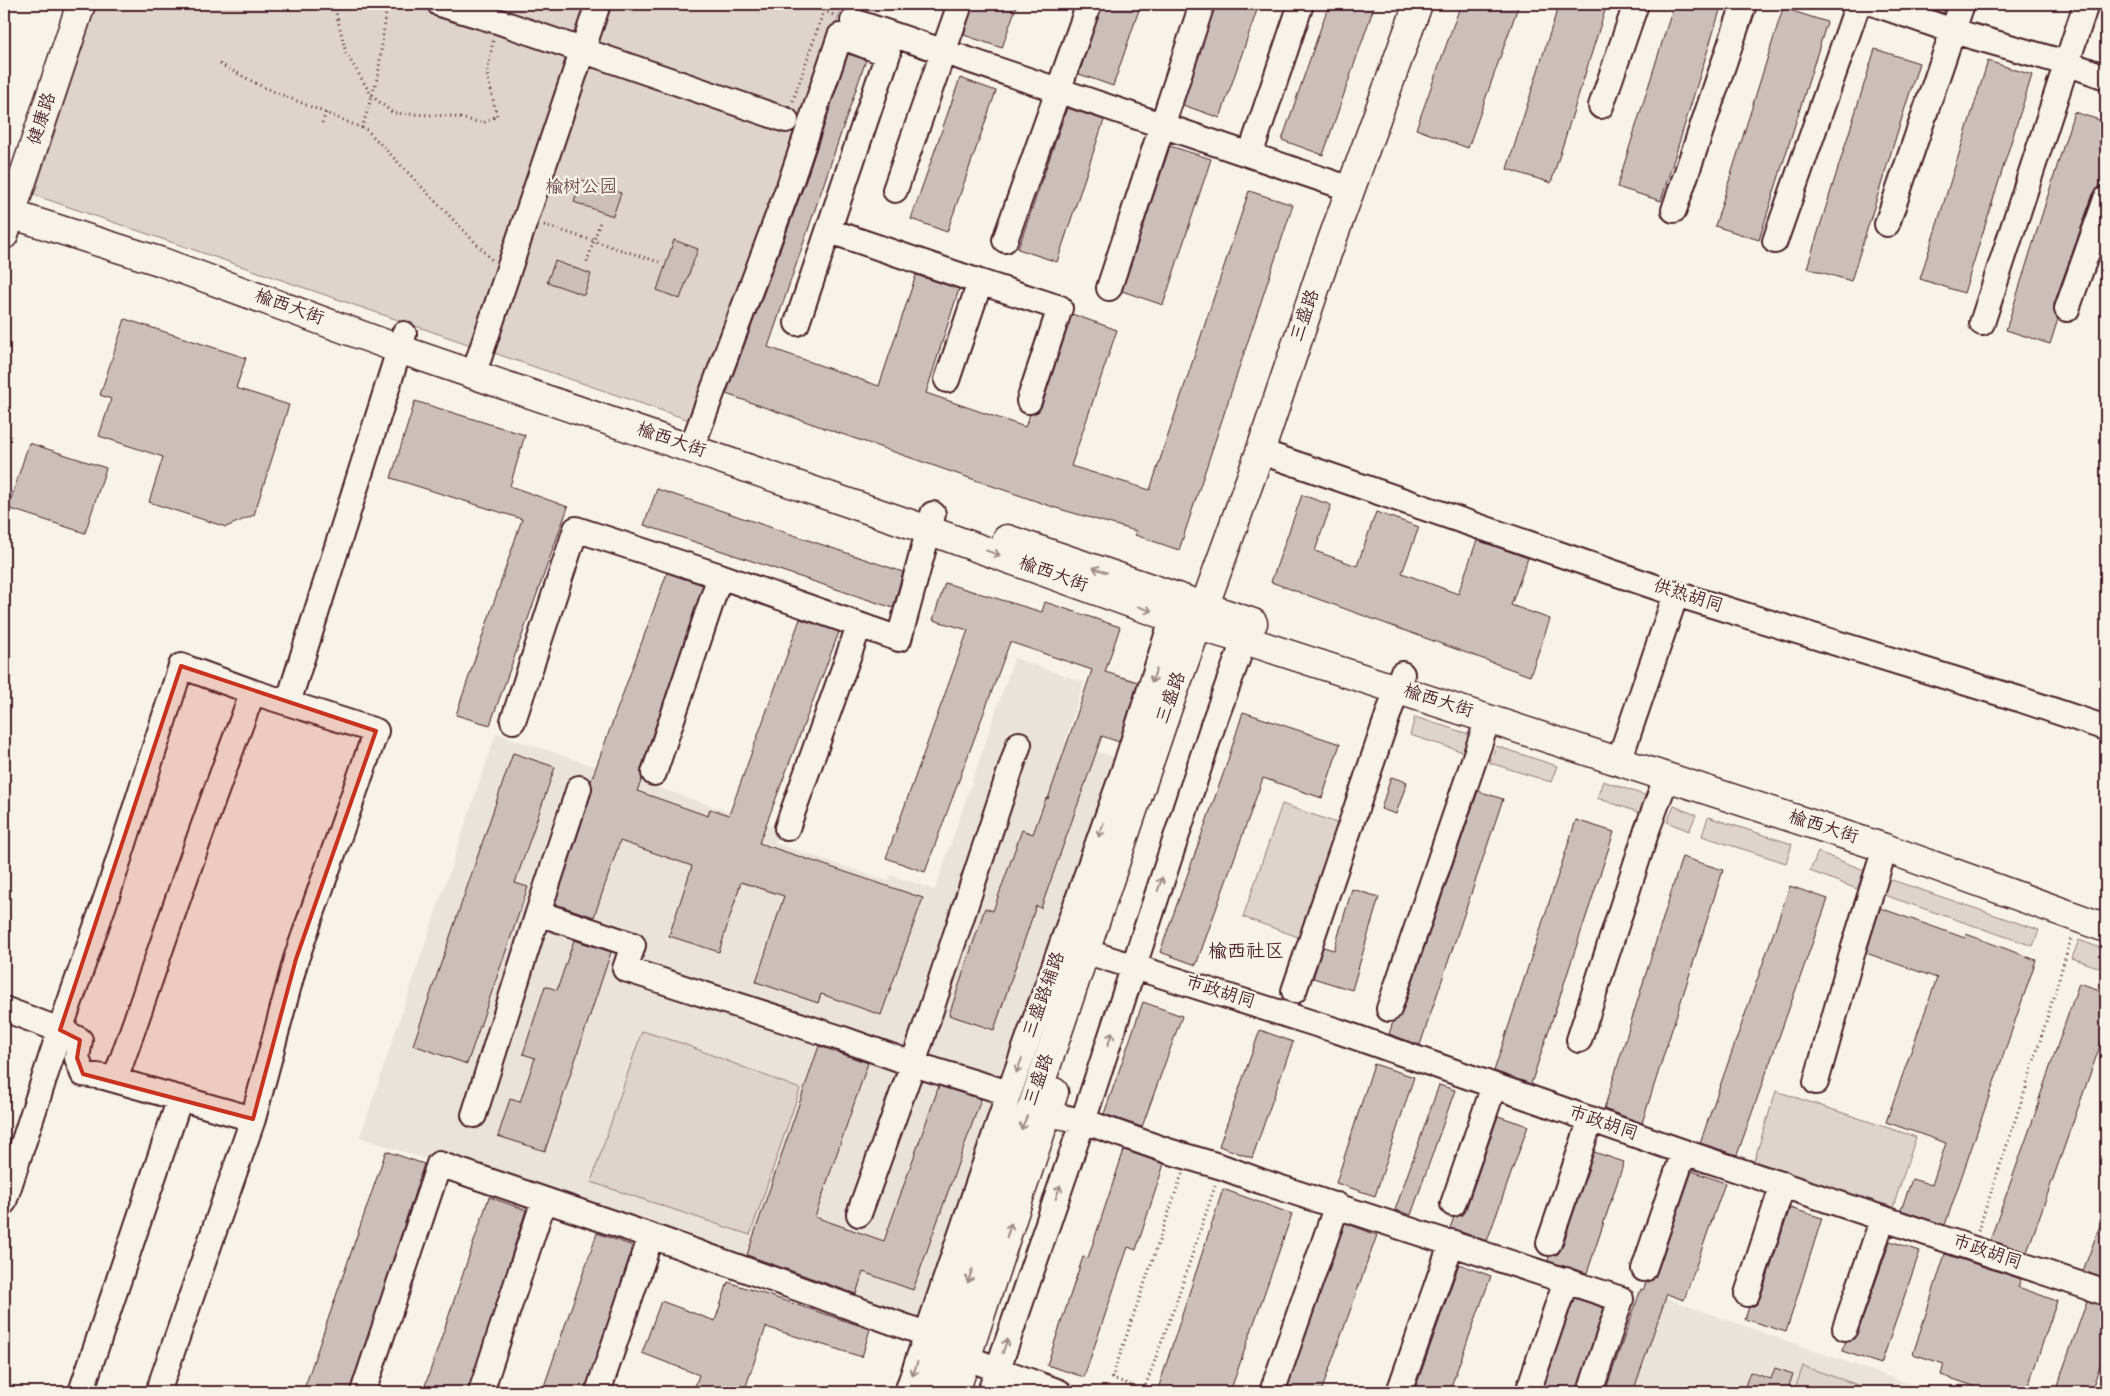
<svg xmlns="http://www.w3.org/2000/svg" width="2110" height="1396" font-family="'Indie Flower','LXGW WenKai TC',sans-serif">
<rect width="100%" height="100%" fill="#f7f3e8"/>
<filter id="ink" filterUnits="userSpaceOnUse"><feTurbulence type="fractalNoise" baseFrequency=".02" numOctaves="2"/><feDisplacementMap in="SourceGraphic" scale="10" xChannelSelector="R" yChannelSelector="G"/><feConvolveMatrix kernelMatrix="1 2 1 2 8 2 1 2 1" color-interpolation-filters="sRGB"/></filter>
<g filter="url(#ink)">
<!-- built -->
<path fill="#eae3da" d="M1014,658L1084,682L1065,741L1119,759L927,1330L360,1137L496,733L780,829L775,843L888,881L891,875L935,890Z
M1665,1298L1932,1392H1633Z"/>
<!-- green -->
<path fill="#ded4cc" stroke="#947a7c" d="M97,4H843L695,422L34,195Z
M1415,717L1475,736L1470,754L1410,735Z
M1496,746L1557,766L1551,782L1490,763Z
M1603,781L1650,797L1644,814L1597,798Z
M1282,804L1340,824L1301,938L1243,917Z
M1674,806L1696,815L1689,831L1667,822Z
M1708,817L1792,844L1786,863L1702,836Z
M1818,852L1864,870L1857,889L1810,871Z
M1886,878L2039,930L2033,946L1881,894Z
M2079,940L2106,950V970L2072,958Z
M642,1031L681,1043L800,1089L750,1235L591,1182Z
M1776,1091L1916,1137L1893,1207L1754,1161Z
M1803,1366L1878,1392H1794Z"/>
<!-- building -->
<path fill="#ccbfb9" stroke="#4a1f2b" d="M973,4H1017L1002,48L964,35Z
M1102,4H1141L1113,86L1079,74Z
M1215,4H1259L1220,118L1183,105Z
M1329,4H1375L1323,155L1282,140Z
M1461,4H1519L1468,148L1416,129Z
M1559,4H1607L1551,183L1507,169Z
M1674,4H1722L1661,201L1617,187Z
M1916,4H1946L1943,13Z
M1783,8L1827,22L1759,240L1715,226Z
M1875,49L1919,63L1851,281L1807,268Z
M848,54L866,60L768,347L879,386L916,275L959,289L926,393L1025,427L1030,414L1038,412L1042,405L1072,314L1117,330L1071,466L1150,490L1249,191L1293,205L1179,550L1135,535L1136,531L1056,508L726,394L805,183Z
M1988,61L2032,75L1964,293L1920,279Z
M960,78L996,91L947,232L911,219Z
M1067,108L1104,120L1057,262L1018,249Z
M2074,112L2106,122V164L2099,188L2093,194L2054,304V312L2058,319L2050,344L2006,330Z
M1170,146L1211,159L1163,305L1122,291Z
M582,180L621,193L613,216L574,202Z
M674,240L698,249L680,299L657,290Z
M555,261L591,274L584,295L547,282Z
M125,319L246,358L236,388L289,405L254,515L226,527L149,502L163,457L99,436L111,399L100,395Z
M415,401L525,435L510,486L568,507L490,725L456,715L522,519L391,478Z
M29,443L106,468L85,533L8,508Z
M657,489L903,572L893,608L644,525Z
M1302,495L1331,505L1315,551L1357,566L1376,512L1419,527L1402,573L1458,594L1477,540L1528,558L1511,605L1550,619L1530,676L1271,582Z
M667,573L703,585L641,769L642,779L637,791L708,816L710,809L729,815L800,619L839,632L759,843L923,898L881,1015L821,994L818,1003L756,982L784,896L741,882L719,952L669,936L692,866L620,841L594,917L555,904L592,792L591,781Z
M945,583L1042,612L1045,602L1120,627L1105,672L1138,682L1119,742L1102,736L1041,908L1036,906L994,1030L949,1015L985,908L993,911L1022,830L1033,834L1046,798L1048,799L1092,670L1010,642L925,872L886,858L968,630L933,620Z
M1243,712L1340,744L1322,798L1263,778L1196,965L1160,952L1226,766Z
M513,753L555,767L515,883L528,887L467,1064L413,1045Z
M1391,777L1407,782L1396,814L1381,809Z
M1478,791L1503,799L1420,1045L1389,1034L1393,1022L1398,1019L1402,1013Z
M1576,820L1614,832L1531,1084L1494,1071Z
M1682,857L1723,870L1642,1123L1604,1109Z
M1790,886L1828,899L1737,1155L1700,1143Z
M1352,889L1379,897L1352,990L1313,978L1323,947L1334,950Z
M1880,908L1965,938L1966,934L2036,960L1945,1225L1901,1210L1912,1179L1932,1185L1946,1143L1886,1122L1937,978L1866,953Z
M574,940L611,952L545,1151L498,1136L510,1099L520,1102L535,1058L523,1054L545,986L557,990Z
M2079,983L2106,992V1029L2027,1252L1990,1240L2039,1103L2038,1102Z
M1143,1002L1182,1016L1142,1127L1104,1114Z
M1260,1030L1293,1042L1252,1158L1219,1146Z
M819,1046L868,1063L815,1217L884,1241L939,1086L981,1099L913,1290L863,1272L856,1294L747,1255Z
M1374,1064L1414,1077L1375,1196L1336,1183Z
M1439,1085L1455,1090L1411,1215L1395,1210Z
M1498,1116L1528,1126L1487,1241L1450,1228L1454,1217L1462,1215L1466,1209Z
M1124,1150L1164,1164L1136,1250L1128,1247L1084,1377L1047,1365L1083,1257L1088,1258Z
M386,1151L424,1164L350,1392H303Z
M1594,1152L1624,1162L1587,1273L1548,1261L1549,1256L1558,1254L1562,1247Z
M1692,1171L1725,1183L1684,1300L1667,1294L1633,1392H1605L1641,1289L1643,1290L1646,1283L1653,1280L1657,1273Z
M1223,1189L1292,1214L1230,1392H1157Z
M489,1197L526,1210L468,1392H423Z
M1790,1208L1822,1218L1786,1332L1745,1319L1749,1307L1756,1305L1760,1298Z
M2105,1212H2106V1279L2083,1271Z
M1345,1223L1377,1235L1321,1392H1286Z
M597,1233L633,1246L585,1392H542Z
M1890,1241L1920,1251L1881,1364L1842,1351L1846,1341L1854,1339L1858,1332Z
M1945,1254L2021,1279L2018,1287L2057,1301L2026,1392H1972L1974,1386L1941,1375L1944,1364L1913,1354Z
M1459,1264L1491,1276L1449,1392H1414Z
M728,1282L870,1329L862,1357L766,1327L744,1392H693L699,1375L642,1353L661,1301L715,1321Z
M1574,1298L1604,1308L1577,1392H1542Z
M2087,1301L2106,1306V1347L2091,1392H2055Z
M1775,1368L1793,1374L1789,1386L1802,1390V1392H1743L1750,1372L1771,1379Z"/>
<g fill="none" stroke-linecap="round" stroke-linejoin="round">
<!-- minor casing -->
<g stroke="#4a1f2b" stroke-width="28">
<path id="minor" d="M440,4L497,21L786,120
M1875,4L1953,31L2066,63L2106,77
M853,21L1351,189
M1601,106L1636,4
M1250,155L1301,4
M895,190L960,4
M1674,210L1744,4
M1887,224L1962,4
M830,231L980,282L947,380
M1005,240L1089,4
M1775,241L1858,4
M980,282L1060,308L1029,401
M1109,288L1202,4
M2067,309L2106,199
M1982,323L2086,4
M479,358L598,4
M697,433L792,178L840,36L888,54L797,323
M1273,456L1676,594L2019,699L2106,728
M288,703L404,334
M513,721L576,529L720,576L899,639L933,514
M1623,749L1676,594
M654,773L720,576
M787,828L859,626
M538,913L579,788
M1100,956L1338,1031L1684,1152L2106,1293
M1294,991L1402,674
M4,1009L60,1030L109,890L181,666L253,692L376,731L296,959L253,1119L158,1392
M1389,1009L1488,719
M1579,1040L1647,830L1667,776
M115,1080C161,951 203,820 253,692
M1816,1082L1854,947L1885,848
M1047,1114L1083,1121L1168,1151L1222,1167L1260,1181L1621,1299L1590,1392
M474,1115L538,913L633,945L625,969L843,1039L913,1064L1009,1093
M4,1202L60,1030L80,1040L77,1058L83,1074L104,1077L253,1119
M1453,1204L1494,1086
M859,1214L913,1064L1019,744
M1549,1243L1591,1119
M1644,1269L1684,1152
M1747,1294L1783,1184
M1845,1328L1883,1218
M967,1358L1059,1392
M81,1392L180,1098
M363,1392L439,1164L651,1236L940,1339
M481,1392L544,1200
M598,1392L651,1236
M907,1392L1009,1093L1126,764L1178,601
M990,1392L1083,1121L1213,725L1251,622
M1272,1392L1337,1205
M1399,1392L1452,1242
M1528,1392L1566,1280"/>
</g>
<!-- major casing -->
<g stroke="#4a1f2b" stroke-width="31">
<path id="major" d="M4,212L162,262L399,349L928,530L1172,618L1245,640L1885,848L2106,928
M4,235L81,4
M1007,539L1253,623
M929,1392L1024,1123L1032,1108L1168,707L1259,455L1324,262L1418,4
M955,1392L1054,1092"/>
</g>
<!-- path -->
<path stroke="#4a1f2b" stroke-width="3" stroke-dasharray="1 4" stroke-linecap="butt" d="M334,4L346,53L372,96L393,113L450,116L483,123L497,116L487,74L493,41
M823,10L836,16
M220,64L263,87L367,130L492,260
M793,101L826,4
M322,123L326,113
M362,128L378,76L387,4
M544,225L659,262
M587,262L600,222
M1182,1174L1112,1378L1144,1390L1178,1297L1215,1186
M1978,1231L2024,1094L2071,939"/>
<!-- minor -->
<use href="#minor" stroke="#f7f3e8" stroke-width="24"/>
<!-- major -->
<use href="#major" stroke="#f7f3e8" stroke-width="28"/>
</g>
<!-- one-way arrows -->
<defs><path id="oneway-shaft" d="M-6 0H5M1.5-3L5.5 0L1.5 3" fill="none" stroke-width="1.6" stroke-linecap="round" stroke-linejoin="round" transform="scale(1.25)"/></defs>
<g stroke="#a0898a">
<use href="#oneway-shaft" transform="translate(993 553) rotate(20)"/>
<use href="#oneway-shaft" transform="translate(1100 570) rotate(-161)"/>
<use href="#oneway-shaft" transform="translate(1145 609) rotate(20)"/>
<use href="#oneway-shaft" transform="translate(1154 676) rotate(108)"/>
<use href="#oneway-shaft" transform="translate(1101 830) rotate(110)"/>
<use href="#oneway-shaft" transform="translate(1160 884) rotate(-72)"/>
<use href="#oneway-shaft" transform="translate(1110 1039) rotate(-71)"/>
<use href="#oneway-shaft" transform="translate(1019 1066) rotate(111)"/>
<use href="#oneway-shaft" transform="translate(1024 1123) rotate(114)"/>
<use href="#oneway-shaft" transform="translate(1058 1192) rotate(-71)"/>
<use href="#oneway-shaft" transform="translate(1009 1230) rotate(-72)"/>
<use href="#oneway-shaft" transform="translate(970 1276) rotate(109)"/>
<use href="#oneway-shaft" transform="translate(1005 1346) rotate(-71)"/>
<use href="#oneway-shaft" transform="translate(915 1369) rotate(109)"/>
</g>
</g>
<!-- marked area -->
<path fill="#c8321e" fill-opacity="0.2" stroke="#c8321e" stroke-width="4" stroke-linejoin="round" d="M181,666L376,731L296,959L253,1119L83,1074L77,1058L80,1040L60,1030Z"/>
<g text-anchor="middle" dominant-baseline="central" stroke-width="4.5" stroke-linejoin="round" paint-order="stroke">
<!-- street labels -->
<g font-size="18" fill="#4a1f2b" stroke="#f7f3e8">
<text transform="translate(43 119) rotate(-72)">健康路</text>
<text transform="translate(289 308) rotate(20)">榆西大街</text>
<text transform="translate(1306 316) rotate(-71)">三盛路</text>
<text transform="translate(671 441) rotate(19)">榆西大街</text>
<text transform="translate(1053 575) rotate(20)">榆西大街</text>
<text transform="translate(1688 597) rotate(18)">供热胡同</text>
<text transform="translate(1172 698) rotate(-70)">三盛路</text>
<text transform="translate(1438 702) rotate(18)">榆西大街</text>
<text transform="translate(1823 828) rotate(18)">榆西大街</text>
<text transform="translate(1220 993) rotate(18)">市政胡同</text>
<text transform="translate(1045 995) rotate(-70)">三盛路辅路</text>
<text transform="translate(1040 1080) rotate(-70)">三盛路</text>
<text transform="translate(1603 1124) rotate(19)">市政胡同</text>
<text transform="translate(1987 1253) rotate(19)">市政胡同</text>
</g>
<!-- park labels -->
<g font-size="18" fill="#6f4c53" stroke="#f7f3e8">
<text x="581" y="188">榆树公园</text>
</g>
<!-- neighbourhood labels -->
<g font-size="19" fill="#4a1f2b" stroke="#f7f3e8">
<text x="1246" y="952">榆西社区</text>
</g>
</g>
<!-- margin -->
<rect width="2110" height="1396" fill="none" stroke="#f7f3e8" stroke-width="20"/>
<rect x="10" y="10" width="2090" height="1376" fill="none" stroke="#4a1f2b" stroke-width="2" filter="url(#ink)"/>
</svg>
